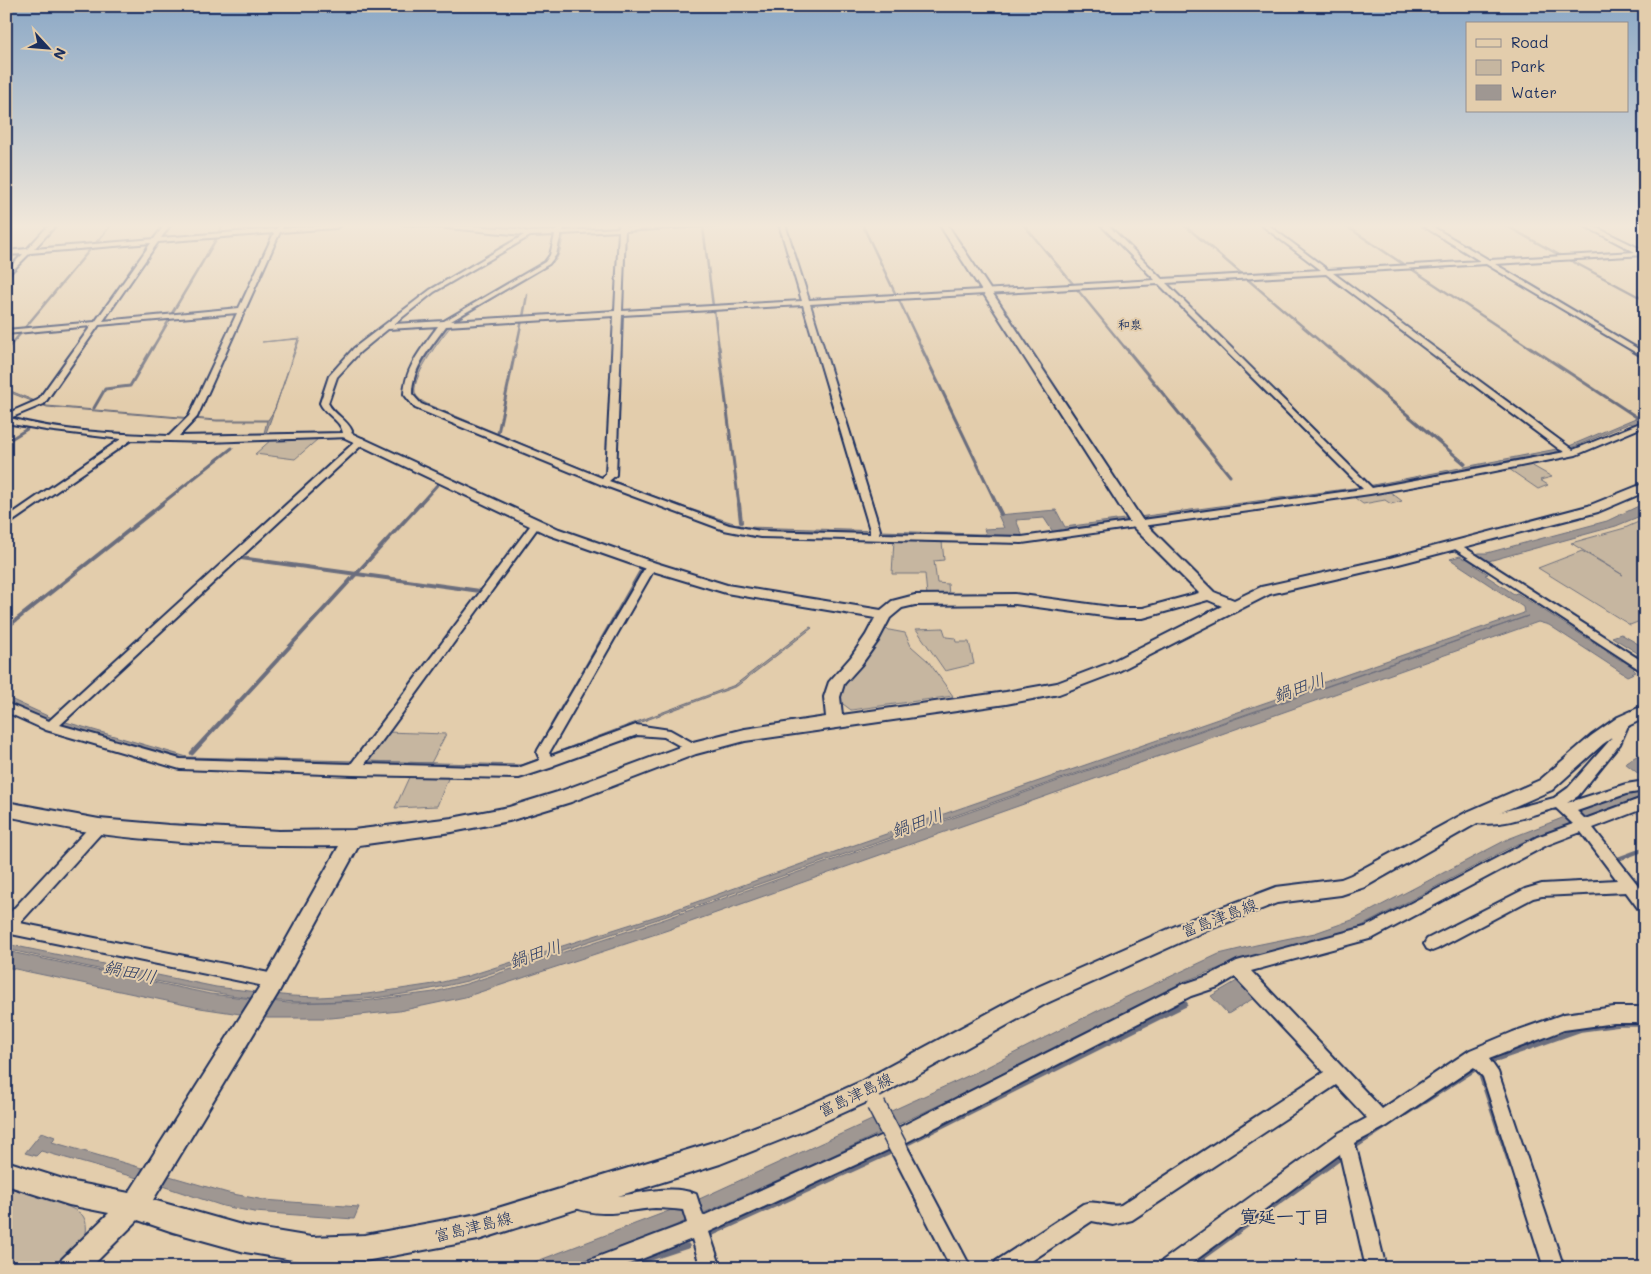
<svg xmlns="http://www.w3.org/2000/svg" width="1651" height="1274" font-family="Mali,'Klee One',sans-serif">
<rect width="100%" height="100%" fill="#e3cdac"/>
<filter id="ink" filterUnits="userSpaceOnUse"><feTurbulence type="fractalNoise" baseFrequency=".02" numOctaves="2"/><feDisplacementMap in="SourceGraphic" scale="10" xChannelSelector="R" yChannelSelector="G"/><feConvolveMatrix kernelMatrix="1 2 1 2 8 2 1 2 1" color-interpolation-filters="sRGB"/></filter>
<g filter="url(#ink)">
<!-- green -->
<path fill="#c6b6a0" stroke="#70727f" d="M272,439H318L295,459L255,454Z
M1531,465L1552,477L1540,480L1548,485L1538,489L1509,469Z
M1389,491L1402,501L1391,504L1385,500L1363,504L1355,498L1356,496Z
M1645,519V619L1630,625L1538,568L1582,551L1623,575L1571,543L1625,528Z
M894,540L942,542L944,560L934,561L937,583L948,584L949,596L927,595L925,574H892Z
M943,628L946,637L955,638L956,642H969L974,664L945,671L916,629Z
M884,629L905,633L911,646L928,661L953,696L851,710L839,701L843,683L861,666L873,648Z
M386,732L446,734L431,763L366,761Z
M410,775L449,776L437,806L395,808Z
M6,1187C22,1192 75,1205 83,1216C88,1224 87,1234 83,1242C77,1251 66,1260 58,1268H6Z"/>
<!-- water -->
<path fill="#9f9792" stroke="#6a6d7d" d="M567,224H568C561,236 563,251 555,261L457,320C445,331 412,376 415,392C416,398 423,402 429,405C534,448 638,495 747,527L979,534H986L984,529L1004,528L998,515L1056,510L1065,527L1368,486L1567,447L1645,414V417L1638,421L1645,425V430L1630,423L1567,450L1370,488L1053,532L1044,518L1016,520L1023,537L1007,539L740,528L605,479L427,407L413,396C409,376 440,334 454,320L553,261C561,252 559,236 567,224Z
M300,338L266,433H264L267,421H217L47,407L6,391V389L47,406L216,420H268L275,409L298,339L262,342Z
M1645,503V514L1616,526L1474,565L1488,574L1485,575L1514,594L1517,593L1622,661L1639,654L1612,637L1621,634L1645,648V665L1633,669L1636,672L1627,676L1549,625L1538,622L668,930L465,997L399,1011L331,1018H267L200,1008L6,967V951L210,994L288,1003L364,1001L434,992L466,984L665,919L1528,616L664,917L467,981C418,993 367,1001 317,1002C261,1003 205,991 151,980C103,970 55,960 6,949V944L216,987L291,996L320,997L367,994L434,984L468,976L663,914L840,850L1524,613L1523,607L1450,559L1460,556L1465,559L1479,553H1487L1607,521Z
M810,627L812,628L737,686L521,767L186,759L49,721L6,701V697L52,718L187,757L522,765L735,685Z
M1645,751V779L1625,763Z
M1645,789V796L1513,846L1356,929L1241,960L1185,981L958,1096L825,1159L679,1224L567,1268H519L695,1201L985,1068L1107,1006L1219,954L1256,945L1315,933L1355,919L1508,839L1627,793Z
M1237,981L1254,998L1228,1014L1211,996Z
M42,1132L55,1137L52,1142L228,1193L264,1200L359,1207L354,1219L254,1212L223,1206L141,1179L41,1151L36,1156L25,1153Z"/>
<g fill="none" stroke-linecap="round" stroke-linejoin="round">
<!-- stream-far4 -->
<path stroke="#6a6d7d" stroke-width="2.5" d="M862,224L896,295
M1023,224L1074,285
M1183,224L1243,275
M1343,224L1406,266
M1503,224L1563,257
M1643,224L1645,225
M703,227L713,306
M218,234L223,224
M95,244L112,224
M1568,259L1645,300
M1410,268L1532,349
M1246,278L1329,349
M1076,288L1126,349
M898,298L922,349
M714,309L719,349
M171,315L218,236
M523,317L527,295
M23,330L93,246
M7,349L22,332
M152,349L171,317
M516,349L522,320"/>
<!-- stream-far3 -->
<path stroke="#6a6d7d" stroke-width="3" d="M719,347L739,505
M921,347L997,505
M1125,347L1230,476
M1328,347L1465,464
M1530,347L1638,418
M6,350L8,347
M94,408L105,389L130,386L153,347
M498,433L516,347
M6,442L27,429
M160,505L232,448
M419,505L437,485"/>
<!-- stream-far2 -->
<path stroke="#6a6d7d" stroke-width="4" d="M739,504L741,522
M996,504L1001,514
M241,558L480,591
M6,628L162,504
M237,704L420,504
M565,704L641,571"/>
<!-- stream-far1 -->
<path stroke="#6a6d7d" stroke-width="4.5" d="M552,726L565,703
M192,753L238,703
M1618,859L1645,849"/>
<!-- stream -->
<path stroke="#6a6d7d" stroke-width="5.5" d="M1493,1060L1581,1029L1619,1024H1645
M1406,1113L1476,1068L1480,1072L1511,1166
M909,1142L1185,1004
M1355,1146L1383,1128
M708,1235L890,1152
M1202,1256L1203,1268
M620,1268L687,1246
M1187,1268L1341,1157"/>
<!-- street casing -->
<g stroke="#1b2f5e" stroke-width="4">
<path id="street" d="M50,224H57L34,249L154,239L165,224H171L161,238L276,229L280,224L283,226L282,229L336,224L339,226L336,228L280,232L197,417L179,436L343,433C341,420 325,415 320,403L329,376L354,348L430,290L524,235L403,224H438L517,229L529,232L556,231L560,224H566L563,231L619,228V224H625V227L734,224L625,231L622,311L802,301L779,224H785L809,300L1155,280L1100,224H1107L1162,279L1321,270L1260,224H1267L1328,270L1480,261L1420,224H1428L1489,260L1635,252L1581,224H1589L1645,251V255L1495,264L1645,353V358L1486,264L1333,273L1573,450L1645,421V426L1576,455L1450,480L1370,494L1022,543L760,537L724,530L600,484L415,408L404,394C405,367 423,347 438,326L388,329L360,352L337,377L328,403C334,415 347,419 352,431L350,437L208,442L131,440L6,526V518L121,439L46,430L6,423V414L38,400L91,326L6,334V330L95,322L151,243L30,253L6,277V271L23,254L6,255V251L27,249ZM619,231L615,311L451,321L549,264L556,255L561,234ZM274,233L239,308L103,321L158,242ZM555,235L550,255L545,262L444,321L394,324L434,292L530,236ZM1326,274L1559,449L1565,452L1372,488L1166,283ZM1159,284L1363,489L1022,537L879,534L880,530L810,304ZM803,305L870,530V534L760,531L729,525L609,481L616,475L622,315ZM237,313L189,416L169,436C116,434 61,432 10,418L44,404L99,325ZM614,316L606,474L602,478L421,404L412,394C412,367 431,347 446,326Z
M361,438L364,439V443L60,725L180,759L351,764L533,522H539L541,524L539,526L365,764L518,768L540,760L537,753L538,750L646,566L651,563L656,566L549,753L551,756L636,725L670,730L697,745L699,748L697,751H689L664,737L637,735L554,765L553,767L519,778L353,775L180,769L46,730L6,712V703L49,721L358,439Z
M1456,542L1645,663V673L1452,547L1451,545L1452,543Z
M1624,716L1628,718L1630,721L1620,744L1578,796L1567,803L1626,784L1645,781V791L1626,794L1577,811L1585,819L1645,797V808L1593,828L1645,894V912L1640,911L1626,892L1542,896L1533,898L1437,949L1432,951L1427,949L1424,944L1427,939L1525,889L1542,884L1617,880L1581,832L1547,845L1373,938L1251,971L1382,1109L1470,1050L1513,1032L1564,1014L1614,1007H1645V1023H1614L1564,1030L1489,1059L1498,1072L1564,1268H1544L1483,1077L1474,1067L1387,1126L1355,1143L1386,1268H1366L1340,1154L1185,1268H1159L1162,1261L1339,1133L1367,1118L1336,1085L1132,1220L1113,1225L1092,1221L1021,1268H993L996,1261L1083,1204C1096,1199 1108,1208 1121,1205L1324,1072L1235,977L1218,987L1191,996L905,1143L971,1268H951L890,1149L709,1232L721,1268H701L692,1239L619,1268H584L587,1261L687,1223L683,1210C674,1209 664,1208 655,1208C625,1210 604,1219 573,1207L571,1200L573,1193C584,1189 592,1195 603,1196C633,1198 666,1182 696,1194L703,1216L900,1127L1181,985L1208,976L1237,961L1365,927L1537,837L1573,824L1556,808C1530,815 1497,830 1470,821L1468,817L1470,813L1475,812L1497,813L1554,798L1568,788L1611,739L1620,718Z
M99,820L104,822L106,826L104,830L20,923L274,974L280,976L282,981L280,986L274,988L6,933V917L94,822Z"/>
</g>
<!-- secondary casing -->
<g stroke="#1b2f5e" stroke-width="4">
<path id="secondary" d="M939,224H947L1143,521L1214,592L1234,600L1261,587L1390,558L1588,506L1645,483V492L1598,512L1391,566L1270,594L1117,672L1059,694L1006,704L745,741L696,754L571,802L509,821L452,832L359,845L277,995L153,1200L245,1226L311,1237L365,1235L478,1214L720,1140L791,1113L860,1082L1033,989L1189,920L1276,887L1341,879L1351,875L1467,812L1540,780L1591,736L1618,717L1645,705V718L1630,725L1603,744L1552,790L1479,822L1365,887L1341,895L1277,903L1203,932L1047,1003L876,1098L803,1131L720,1164L478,1240L365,1261L311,1263L245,1252L173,1232L138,1220L90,1268H58L62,1259L109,1213L69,1205L6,1185V1161L69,1181L129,1193L263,981L339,846C259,847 179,844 100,834C69,829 37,822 6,816V802L99,819L169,825L279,831L353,830L452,818L509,807L561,791L693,742L745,729L826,717L824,697L829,682L851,657L866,635L875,618L726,593L646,569L549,535L343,437L341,435L343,433H351L559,529L656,563L727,585L881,610L892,601L915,595L1015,594L1118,608H1143L1199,593L1133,527ZM1208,600L1222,606L1107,664L1057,683L1006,692L842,715L840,697L844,684L861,665L878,641L890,618L902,608L915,605L1015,604L1118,618H1143Z"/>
</g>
<!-- street -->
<use href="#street" fill="#e3cdac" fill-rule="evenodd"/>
<!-- secondary -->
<use href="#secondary" fill="#e3cdac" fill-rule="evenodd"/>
<!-- street-bridge casing -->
<g stroke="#1b2f5e" stroke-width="21" stroke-linecap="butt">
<path id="street-bridge" d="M876,1105L899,1149"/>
</g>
<!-- street-bridge -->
<use href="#street-bridge" stroke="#e3cdac" stroke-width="18"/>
</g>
</g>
<!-- sky -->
<linearGradient id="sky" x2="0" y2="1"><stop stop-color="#8ba8c6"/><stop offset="0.56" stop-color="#f2e8da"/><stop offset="1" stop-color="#f2e8da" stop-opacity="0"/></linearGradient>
<rect width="1651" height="403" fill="url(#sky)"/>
<g text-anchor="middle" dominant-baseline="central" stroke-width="4" stroke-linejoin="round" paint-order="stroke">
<!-- far-neighbourhood labels -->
<g font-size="12" font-weight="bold" fill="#1b2f5e" stroke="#e3cdac">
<text x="1130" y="324">和泉</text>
</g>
<!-- near-street labels -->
<g font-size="16" fill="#1b2f5e" stroke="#e3cdac">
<text transform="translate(1219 917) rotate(-21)">富島津島線</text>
<text transform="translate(855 1094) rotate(-26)">富島津島線</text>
<text transform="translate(473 1226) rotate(-14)">富島津島線</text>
</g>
<!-- near-water labels -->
<g font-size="18" font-style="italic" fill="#2f3f66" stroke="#e3cdac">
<text transform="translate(1299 687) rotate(-19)">鍋田川</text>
<text transform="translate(917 822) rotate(-19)">鍋田川</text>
<text transform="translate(535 953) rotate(-18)">鍋田川</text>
<text transform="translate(130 971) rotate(12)">鍋田川</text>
</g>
<!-- near-neighbourhood labels -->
<g font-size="18" font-weight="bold" fill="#1b2f5e" stroke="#e3cdac">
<text x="1285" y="1216">寛延一丁目</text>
</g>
</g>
<!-- margin -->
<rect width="1651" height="1274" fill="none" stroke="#e3cdac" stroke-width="25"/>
<rect x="12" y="12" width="1626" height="1249" fill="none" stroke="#1b2f5e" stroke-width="2" filter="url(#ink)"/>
<!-- legend -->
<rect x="1466" y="22" width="162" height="90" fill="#e3cdac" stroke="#938e8d"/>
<rect x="1476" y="39" width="25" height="8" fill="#e3cdac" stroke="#938e8d"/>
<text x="1511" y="48" font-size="15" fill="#1b2f5e">Road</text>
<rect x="1476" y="60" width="25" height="15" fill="#c6b6a0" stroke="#938e8d"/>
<text x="1511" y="72" font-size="15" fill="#1b2f5e">Park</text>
<rect x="1476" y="85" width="25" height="15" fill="#9f9792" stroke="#938e8d"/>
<text x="1511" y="98" font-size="15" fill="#1b2f5e">Water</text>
<!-- north arrow -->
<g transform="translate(48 48) rotate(116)" stroke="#e3cdac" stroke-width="4" paint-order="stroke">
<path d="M0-4L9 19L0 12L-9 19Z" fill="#1b2f5e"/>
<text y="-8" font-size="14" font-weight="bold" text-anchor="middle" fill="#1b2f5e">N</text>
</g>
</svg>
